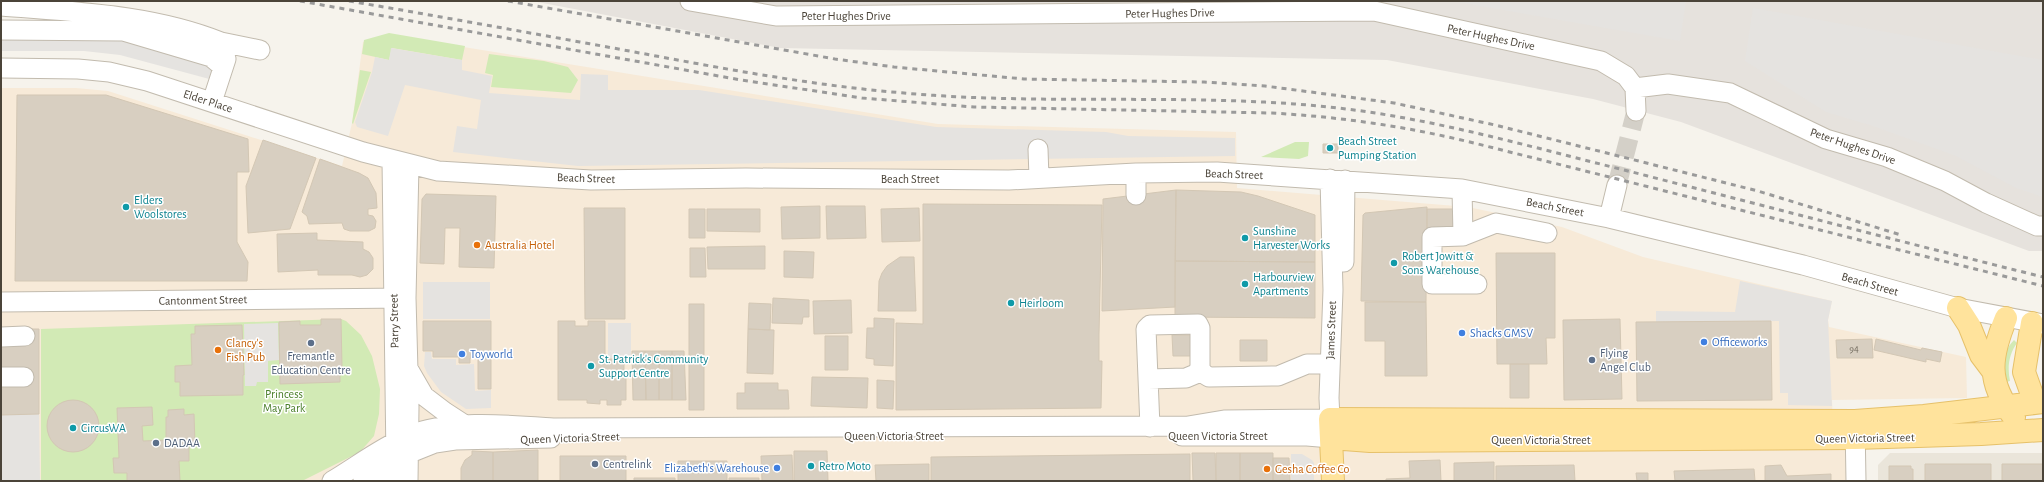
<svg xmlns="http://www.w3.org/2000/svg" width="2044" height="482" font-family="'Alegreya Sans',sans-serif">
<rect width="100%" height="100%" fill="#f6f3ec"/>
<!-- residential -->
<path fill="#eae5da" d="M1890,453H2043V481H1878V465Z"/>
<!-- commercial -->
<path fill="#f7ead8" d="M389,35L938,124L1236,132L1237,188L1468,207L1562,227L1643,257L1832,301L1828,320L1829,327L1966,357L1967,398L1832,400L1834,447L1864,448V481H1V88H76L108,91L342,166L352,123L363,42Z"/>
<!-- industrial -->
<path fill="#e6e2dd" d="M532,1H2043V251H2029L1681,122L1593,99L1387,60L780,48Z"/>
<!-- green -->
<path fill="#d2eab5" d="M389,33L465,46L462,60L392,48L389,60L362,54L364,40Z
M489,54L544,61L568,67L578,80L571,93L491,87L493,75L485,73Z
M360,70L371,72L353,124L352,123Z
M1295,142H1309L1308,156L1299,159L1261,157Z
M341,319L346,321L361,335L372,356L380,389L379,414L374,436L360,452L302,481H41V329Z
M2014,340L2017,343C2009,354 2007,367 2010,381L2006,382C2003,367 2002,352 2014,340Z"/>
<!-- parking -->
<path fill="#e5e3e0" d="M1452,1H1686L1680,41Z
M1753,8L2043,60V197L2016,188L1956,156L1873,126L1826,112L1745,61Z
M1,20L125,27L233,66L228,84L120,55L84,51H1Z
M391,48L462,60V70L492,76L489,93L580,100L581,74L608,75V90H699L936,127L1106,132L1128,136L1235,138V156L578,166L453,152L457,126L477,129L481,100L405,85L388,136L357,127L355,122L372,72L375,57L389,60Z
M1740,281L1832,301L1828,320L1832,406L1788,405V393H1780L1779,321L1656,322V311L1735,312Z
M423,282H490V319H423Z
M278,323L279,360L268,361V382H257L256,386H245L244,324Z
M608,323H631V358H608Z
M425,352H431L432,359H456V365L474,364L475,391L491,390V408L466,409L441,392L427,373L424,366Z
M39,414L40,481H1V415Z
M1291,454H1302L1312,460L1314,463V481H1291Z"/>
<!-- building -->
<path fill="#d8cfc1" stroke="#d3c7b4" d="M17,95H106L248,139L249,172H237V242L248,262L247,281H15Z
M263,140L316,158L290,229L248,233L246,186Z
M1323,144H1338V153H1323Z
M320,159L359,173L368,178L376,193L377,208L368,209V215L373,216L376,221L375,228L369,231H350L344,229L342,223L309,224L307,216L302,212Z
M1176,190L1175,307L1102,311L1103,199Z
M1176,190L1241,192L1258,196L1315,215V262L1175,261Z
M426,194L496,196L494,268L459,267L460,228H445L444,264L420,263L422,199Z
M923,204L1102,205L1099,334V361H1102L1101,408L896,410V323L923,324Z
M820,206V238L782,239L781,207Z
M826,206H865L866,238L827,239Z
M1427,207L1426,302L1361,301L1363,215L1365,213Z
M584,208H625V319H585Z
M919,208L920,241L882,242L881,209Z
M689,209H705V238H689Z
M707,209H760V232L707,231Z
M1427,209H1456V230H1427Z
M317,233V240L363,242V249L369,252L373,258V269L367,275L360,277L352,275H318V270L278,272L277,234Z
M765,246V269H708L707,247Z
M690,248H705L706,277H690Z
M784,251L814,252L813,278L784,277Z
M1496,253H1555V338H1546L1547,364H1497Z
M900,257H914L916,311H878L879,281L882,273L887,266Z
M1175,261L1315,262V318L1175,317Z
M773,298L809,300V317H803L802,324L772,323Z
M851,300L852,333L814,334L813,301Z
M1365,302H1426L1427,376H1385V341H1365Z
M749,303L771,304L770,330L748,329Z
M689,304H704V410H689Z
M874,318L894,319L893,366L874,365V359L866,358L867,328H874Z
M321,319H341L342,367L340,368V382L280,384L279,322L300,321V325H321Z
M1620,319L1622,399L1564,400L1563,320Z
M423,321H491V389H478V358H470V363H459V357H433V351H423Z
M558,321H575V326H588V321H605V359H624V372H626V400H621V405H607V400H600V404L587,403V400H558Z
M1771,321L1772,400L1637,401L1636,322Z
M242,325L244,375H243V395L180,396V382H175V366L192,365L191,334H195V326Z
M1,329H39V414L1,415Z
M748,329L774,330L773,374L747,373Z
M1172,335H1196V356H1173Z
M825,336H848V370H825Z
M1872,339L1873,358H1837L1836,340Z
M1876,339L1921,350L1922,348L1942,352L1940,362L1926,359V362L1874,350Z
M1240,340H1267V361H1240Z
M632,351H645L646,400H633Z
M645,351H659V400H646Z
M659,351H672V400H659Z
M672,351H684L686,400H672Z
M1510,364H1529V398H1510Z
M812,377L868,378L867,408L811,406Z
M877,380L894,381L893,409L877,408Z
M745,383H778V390H788L789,409H737V393H745Z
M47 426a26 26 0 1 1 52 0a26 26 0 1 1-52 0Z
M152,407L153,425L142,426L143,441L166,440V417H168V410L184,409V415L194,414L195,444H189V461H179L180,481H127V473H114L113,458H119L117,408Z
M538,450V481H493V452Z
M472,451L493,452V481H461V468L465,460L472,455Z
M794,451H827L828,481H794Z
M1192,453H1215L1216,481H1193Z
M1216,453H1240V481H1216Z
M1240,453H1273V481H1240Z
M1190,454V481H931V457Z
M792,455L793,481H762L761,456Z
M560,456H626V481H560Z
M1273,458H1289L1290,481H1273Z
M1440,460L1441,481H1386V479L1410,478L1409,461Z
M678,461H727V481H678Z
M1494,462V481H1454V463Z
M929,464V481H876L875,465Z
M1925,464H1991V481H1925Z
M2002,464H2043V481H2002Z
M1574,465L1575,481H1496V466Z
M1781,465L1787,476L1831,474V481H1765V466Z
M1889,466H1911V469H1913V481H1889Z
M1754,469L1755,481H1675L1674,471Z
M1636,473H1648V481H1637Z
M634,478H675V481H634Z
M729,478H759V481H729Z"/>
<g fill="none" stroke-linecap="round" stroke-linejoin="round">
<!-- minor-tunnel -->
<path stroke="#d4d0c8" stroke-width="19" stroke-dasharray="19 10" stroke-linecap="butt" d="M1617,185L1636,111"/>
<!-- minor casing -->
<g stroke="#c2bbae" stroke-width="21">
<path id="minor" d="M690,1L776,16L1374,11L1601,61L1626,76L1635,88L1636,111
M1,6C75,12 151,14 221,42L226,59L212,102
M1,30L123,31L211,57L223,67
M221,42L260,50
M1,68L78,69L109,72L147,81L363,152L438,171L591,180L746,178L1009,180L1136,173L1217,172L1462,189L1609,218L1803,265L1958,308L2043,324
M1635,88L1668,84L1730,93L1826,139L1887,157L1945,181L1986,203L2037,226H2043
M1038,149L1039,178
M392,160L396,461L393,481
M1136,173V195
M1462,189L1463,236L1432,237V284H1477
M1609,218L1617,185
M1463,236L1496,223L1547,233
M1344,262L1345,180
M1,302L406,298
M1,337L25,336
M409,370L424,396L445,412L465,425
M1,377H24
M1148,379L1186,378L1198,373L1200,366
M1855,423L1856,481
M1150,427L1146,329L1150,325L1198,324L1200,328V369L1204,374L1209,377L1278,376L1307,364H1329
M1182,436H1307L1331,438
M332,481C357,466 382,447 408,436C447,419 511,425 553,428L1188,426L1224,420L1330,419L1329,398L1333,290L1330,179
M363,481L410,453L435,443L455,440L551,438
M408,481L409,407L406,298L409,165"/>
</g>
<!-- major casing -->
<g stroke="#e6c16a" stroke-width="24">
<path id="major" d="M1958,308L1969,325L1981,355L1993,371
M2006,318C1990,357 1986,382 2014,417
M2032,323L2024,372L2035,403
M1331,438L1370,441L1855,438L1981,434L2043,430
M1333,481L1330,419L1855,421L1924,416L2043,402"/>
</g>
<!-- minor -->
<use href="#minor" stroke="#fff" stroke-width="19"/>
<!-- major -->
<use href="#major" stroke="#ffe39c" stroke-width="22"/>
<!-- rail -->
<path stroke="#9a9a9a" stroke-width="3" stroke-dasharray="5 5" stroke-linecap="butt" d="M300,1L741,80L862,98L974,107L1272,113C1342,117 1410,127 1478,144L2043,286
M349,1C437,16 525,32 613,48C710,66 806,85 904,93C1056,107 1210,90 1362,111C1453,124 1543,150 1632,172C1769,207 1906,243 2043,277
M508,1L835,59L894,67L1024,79L1204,82L1265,86L1394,103L1495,125L1758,191L1901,235"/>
</g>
<!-- markers -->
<g fill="#0f9aa8" stroke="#fff" stroke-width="1.5">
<circle cx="1330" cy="148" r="4"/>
<circle cx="126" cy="207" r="4"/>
<circle cx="1245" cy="238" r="4"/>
<circle cx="1394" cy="263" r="4"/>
<circle cx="1245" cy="284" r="4"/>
<circle cx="1011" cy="303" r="4"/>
<circle cx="591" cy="366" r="4"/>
<circle cx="73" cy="428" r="4"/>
<circle cx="811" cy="466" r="4"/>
</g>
<g fill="#e8710a" stroke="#fff" stroke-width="1.5">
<circle cx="477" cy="245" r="4"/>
<circle cx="218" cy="350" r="4"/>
<circle cx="1267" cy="469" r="4"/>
</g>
<g fill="#3f7fe0" stroke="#fff" stroke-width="1.5">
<circle cx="1462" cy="333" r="4"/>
<circle cx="1704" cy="342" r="4"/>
<circle cx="462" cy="354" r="4"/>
<circle cx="777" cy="468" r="4"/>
</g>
<g fill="#5c6f8a" stroke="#fff" stroke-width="1.5">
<circle cx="311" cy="343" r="4"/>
<circle cx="1592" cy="360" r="4"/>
<circle cx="156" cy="443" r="4"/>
<circle cx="595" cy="464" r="4"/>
</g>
<g text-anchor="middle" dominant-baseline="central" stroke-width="3" stroke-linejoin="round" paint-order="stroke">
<!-- number labels -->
<g font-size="10" fill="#6e675b">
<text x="1854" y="349">94</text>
</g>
<!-- street labels -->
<g font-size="12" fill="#4b4439" stroke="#fff">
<text transform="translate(1170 13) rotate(-1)">Peter Hughes Drive</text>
<text x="846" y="16">Peter Hughes Drive</text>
<text transform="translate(1491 37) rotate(12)">Peter Hughes Drive</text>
<text transform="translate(208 101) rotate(18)">Elder Place</text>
<text transform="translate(1853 146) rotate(19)">Peter Hughes Drive</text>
<text transform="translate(1234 174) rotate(2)">Beach Street</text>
<text transform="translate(586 178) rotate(2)">Beach Street</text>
<text x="910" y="179">Beach Street</text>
<text transform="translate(1555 207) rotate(11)">Beach Street</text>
<text transform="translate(1870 284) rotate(16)">Beach Street</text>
<text transform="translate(203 300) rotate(-1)">Cantonment Street</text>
<text transform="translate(394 321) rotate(-91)">Parry Street</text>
<text transform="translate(1331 330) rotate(-88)">James Street</text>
<text x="894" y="436">Queen Victoria Street</text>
<text x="1218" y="436">Queen Victoria Street</text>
<text transform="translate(570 438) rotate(-2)">Queen Victoria Street</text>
<text transform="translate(1865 438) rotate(-1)">Queen Victoria Street</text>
<text x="1541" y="440">Queen Victoria Street</text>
</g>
<!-- culture labels -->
<g font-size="12" fill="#0d838f" stroke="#fff" text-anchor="start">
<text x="1338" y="141">Beach Street<tspan x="1338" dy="14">Pumping Station</tspan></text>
<text x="134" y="200">Elders<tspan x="134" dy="14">Woolstores</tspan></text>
<text x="1253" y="231">Sunshine<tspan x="1253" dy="14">Harvester Works</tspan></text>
<text x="1402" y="256">Robert Jowitt &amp;<tspan x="1402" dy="14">Sons Warehouse</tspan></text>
<text x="1253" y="277">Harbourview<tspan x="1253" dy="14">Apartments</tspan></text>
<text x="1019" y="303">Heirloom</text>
<text x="599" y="359">St. Patrick's Community<tspan x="599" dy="14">Support Centre</tspan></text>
<text x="81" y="428">CircusWA</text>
<text x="819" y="466">Retro Moto</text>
</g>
<!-- food labels -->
<g font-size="12" fill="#c56008" stroke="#fff" text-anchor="start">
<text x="485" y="245">Australia Hotel</text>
<text x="226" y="343">Clancy's<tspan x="226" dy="14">Fish Pub</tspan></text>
<text x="1275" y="469">Gesha Coffee Co</text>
</g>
<!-- shop labels -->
<g font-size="12" fill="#366cbe" stroke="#fff" text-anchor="start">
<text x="1470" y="333">Shacks GMSV</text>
<text x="1712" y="342">Officeworks</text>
<text x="470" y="354">Toyworld</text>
<text x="769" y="468" text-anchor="end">Elizabeth's Warehouse</text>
</g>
<!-- service labels -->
<g font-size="12" fill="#4e5e75" stroke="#fff" text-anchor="start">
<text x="1600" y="353">Flying<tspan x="1600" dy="14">Angel Club</tspan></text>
<text x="311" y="356" text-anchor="middle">Fremantle<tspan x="311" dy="14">Education Centre</tspan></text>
<text x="164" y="443">DADAA</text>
<text x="603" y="464">Centrelink</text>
</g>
<!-- park labels -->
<g font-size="12" fill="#4a7f2a" stroke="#fff">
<text x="284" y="394">Princess<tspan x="284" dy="14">May Park</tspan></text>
</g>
</g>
<!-- border -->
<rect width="2044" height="482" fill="none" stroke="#4b4439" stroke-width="4"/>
</svg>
